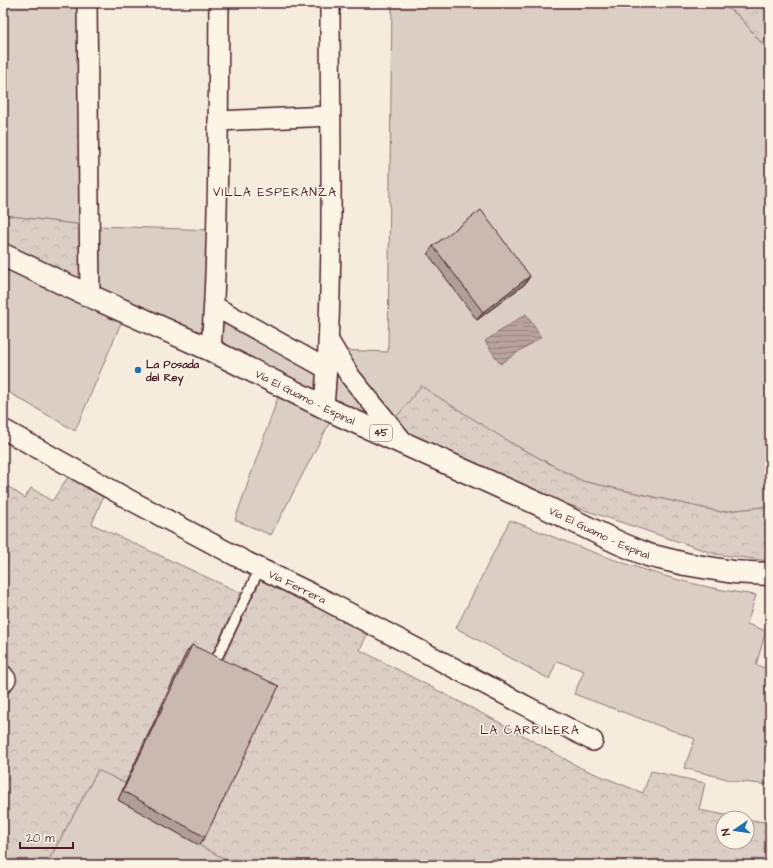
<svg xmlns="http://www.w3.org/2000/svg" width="773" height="868" font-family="'Architects Daughter',sans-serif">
<defs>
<pattern id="forest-crowns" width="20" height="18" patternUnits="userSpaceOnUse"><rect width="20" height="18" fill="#dbcec4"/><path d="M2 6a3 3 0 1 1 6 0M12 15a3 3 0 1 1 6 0" fill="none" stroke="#bdb0a9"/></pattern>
<pattern id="water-rules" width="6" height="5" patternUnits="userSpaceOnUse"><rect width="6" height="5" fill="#b8a39e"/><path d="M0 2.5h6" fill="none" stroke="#988481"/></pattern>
</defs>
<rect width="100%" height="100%" fill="#f5ecde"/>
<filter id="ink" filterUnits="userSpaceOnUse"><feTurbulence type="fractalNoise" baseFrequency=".025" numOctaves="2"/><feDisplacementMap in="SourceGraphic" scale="8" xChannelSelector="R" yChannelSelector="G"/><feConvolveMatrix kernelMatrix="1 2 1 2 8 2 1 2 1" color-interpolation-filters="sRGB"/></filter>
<g filter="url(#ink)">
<!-- green -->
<path fill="#dbcec4" stroke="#927678" d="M3,3H81L83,225L3,215Z
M392,3H720L739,16L770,53V506L721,512L582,481L511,443L395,419L340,350L388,352Z
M96,226L214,230L206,340L96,293Z
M3,265L79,301L121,323L75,431L3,389Z
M219,313L319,373L317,398L217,345Z
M333,355L390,431L333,404Z
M278,397L331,420L271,535L235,520Z
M510,520C590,551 670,585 756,595L747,624L766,631L756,665L770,670V785L735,781L684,768L695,739L574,694L584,671L557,661L549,679L456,628Z
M98,770L127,779L118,800L236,865H46Z"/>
<!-- forest -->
<path fill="url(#forest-crowns)" stroke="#927678" d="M720,3H770V53L739,16Z
M3,215L83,225L86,289L3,253Z
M421,386L511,443L582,481L721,512L770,506V561L715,554L546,497L413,441L395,419Z
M68,477L103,497L92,524L241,593L208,663L186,654L125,783L98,770L46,865H3V486L4,484L25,498L31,488L52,501Z
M262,575L371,626L360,650L508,727L581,768L643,793L651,771L705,783L699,810L741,818H723V842H747V819L770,823V865H236L199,845L273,694L219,669Z"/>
<!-- water -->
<path fill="url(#water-rules)" stroke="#8c6e70" d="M526,314L541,337L500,364L485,341Z"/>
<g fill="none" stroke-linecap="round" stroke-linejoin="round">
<!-- service casing -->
<g stroke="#4a1f2b" stroke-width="12">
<path id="service" d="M213,666L260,568"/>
</g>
<!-- minor casing -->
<g stroke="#4a1f2b" stroke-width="22">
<g id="minor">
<path d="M87,3L90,296"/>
<path d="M218,121L330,116"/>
<path d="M214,306L327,369"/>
<path d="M329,341L350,376L406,445"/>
<path d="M211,350C219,235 218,119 219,3"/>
<path d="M324,407C335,273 330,138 330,3"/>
<path id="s1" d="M3,429L132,501L247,562L321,598L593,741"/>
<path d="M3,675L6,679L3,683"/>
</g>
</g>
<!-- primary casing -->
<g stroke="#4a1f2b" stroke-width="25">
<g id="primary">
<path id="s2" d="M3,255L79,291L211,350L338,414L543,506L619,543L648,555L685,564L733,572L770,574"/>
</g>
</g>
<!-- service -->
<use href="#service" stroke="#fcf5e5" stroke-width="9"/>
<!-- minor -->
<use href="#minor" stroke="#fcf5e5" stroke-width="19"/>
<!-- primary -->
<use href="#primary" stroke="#fcf5e5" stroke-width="22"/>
</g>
<!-- wall -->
<path fill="#ae9f98" stroke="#4a1f2b" d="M433,246L530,276L525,284L477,320L428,254Z
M192,645L205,837L199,845L118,800L186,653Z"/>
<!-- shaded-wall -->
<path fill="#8d827c" stroke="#4a1f2b" d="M530,276L525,284L477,320L483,312Z"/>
<!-- building -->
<path fill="#cab9b1" stroke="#4a1f2b" d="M481,210L530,276L483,312L433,246Z
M192,645L279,686L205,837L123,791Z"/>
</g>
<!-- markers -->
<circle fill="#1f6fb2" stroke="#fcf5e5" stroke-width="1.5" cx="138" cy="370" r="4"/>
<g text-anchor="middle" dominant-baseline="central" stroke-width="3" stroke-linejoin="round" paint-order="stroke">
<!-- shield labels -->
<rect fill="#fcf5e5" stroke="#7f5f63" stroke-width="1" x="370" y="425" width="22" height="16" rx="3"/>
<g font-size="10" font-weight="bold" fill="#4a1f2b">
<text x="381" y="433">45</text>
</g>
<!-- poi labels -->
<g font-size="11" font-weight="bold" fill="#4a1f2b" stroke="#fcf5e5" text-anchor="start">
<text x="146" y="364">La Posada<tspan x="146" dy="13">del Rey</tspan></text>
</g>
<!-- street labels -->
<g font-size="11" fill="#4a1f2b" stroke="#fcf5e5">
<text stroke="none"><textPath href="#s2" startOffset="334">Vía El Guamo - Espinal</textPath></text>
<text stroke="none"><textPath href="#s2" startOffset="658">Vía El Guamo - Espinal</textPath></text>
<text stroke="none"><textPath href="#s1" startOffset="334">Vía Ferrera</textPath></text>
</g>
<!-- neighbourhood labels -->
<g font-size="12" letter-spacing="1" fill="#4a1f2b" stroke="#fcf5e5">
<text x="275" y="192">VILLA ESPERANZA</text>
<text x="530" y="730">LA CARRILERA</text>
</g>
</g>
<!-- margin -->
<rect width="773" height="868" fill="none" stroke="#fcf5e5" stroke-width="16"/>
<rect x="8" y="8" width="757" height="852" fill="none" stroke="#4a1f2b" stroke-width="1.5" filter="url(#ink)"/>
<!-- north arrow -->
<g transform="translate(735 830) rotate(257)"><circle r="19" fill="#fcf5e5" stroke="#b59f9b"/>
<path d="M0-3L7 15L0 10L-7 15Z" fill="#1f6fb2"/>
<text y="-6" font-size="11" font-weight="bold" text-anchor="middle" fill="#4a1f2b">N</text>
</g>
<!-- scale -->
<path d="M20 842v6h53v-6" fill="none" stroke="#4a1f2b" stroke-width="2"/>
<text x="26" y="842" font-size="12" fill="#4a1f2b" stroke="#fcf5e5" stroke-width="3" paint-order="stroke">20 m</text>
</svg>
